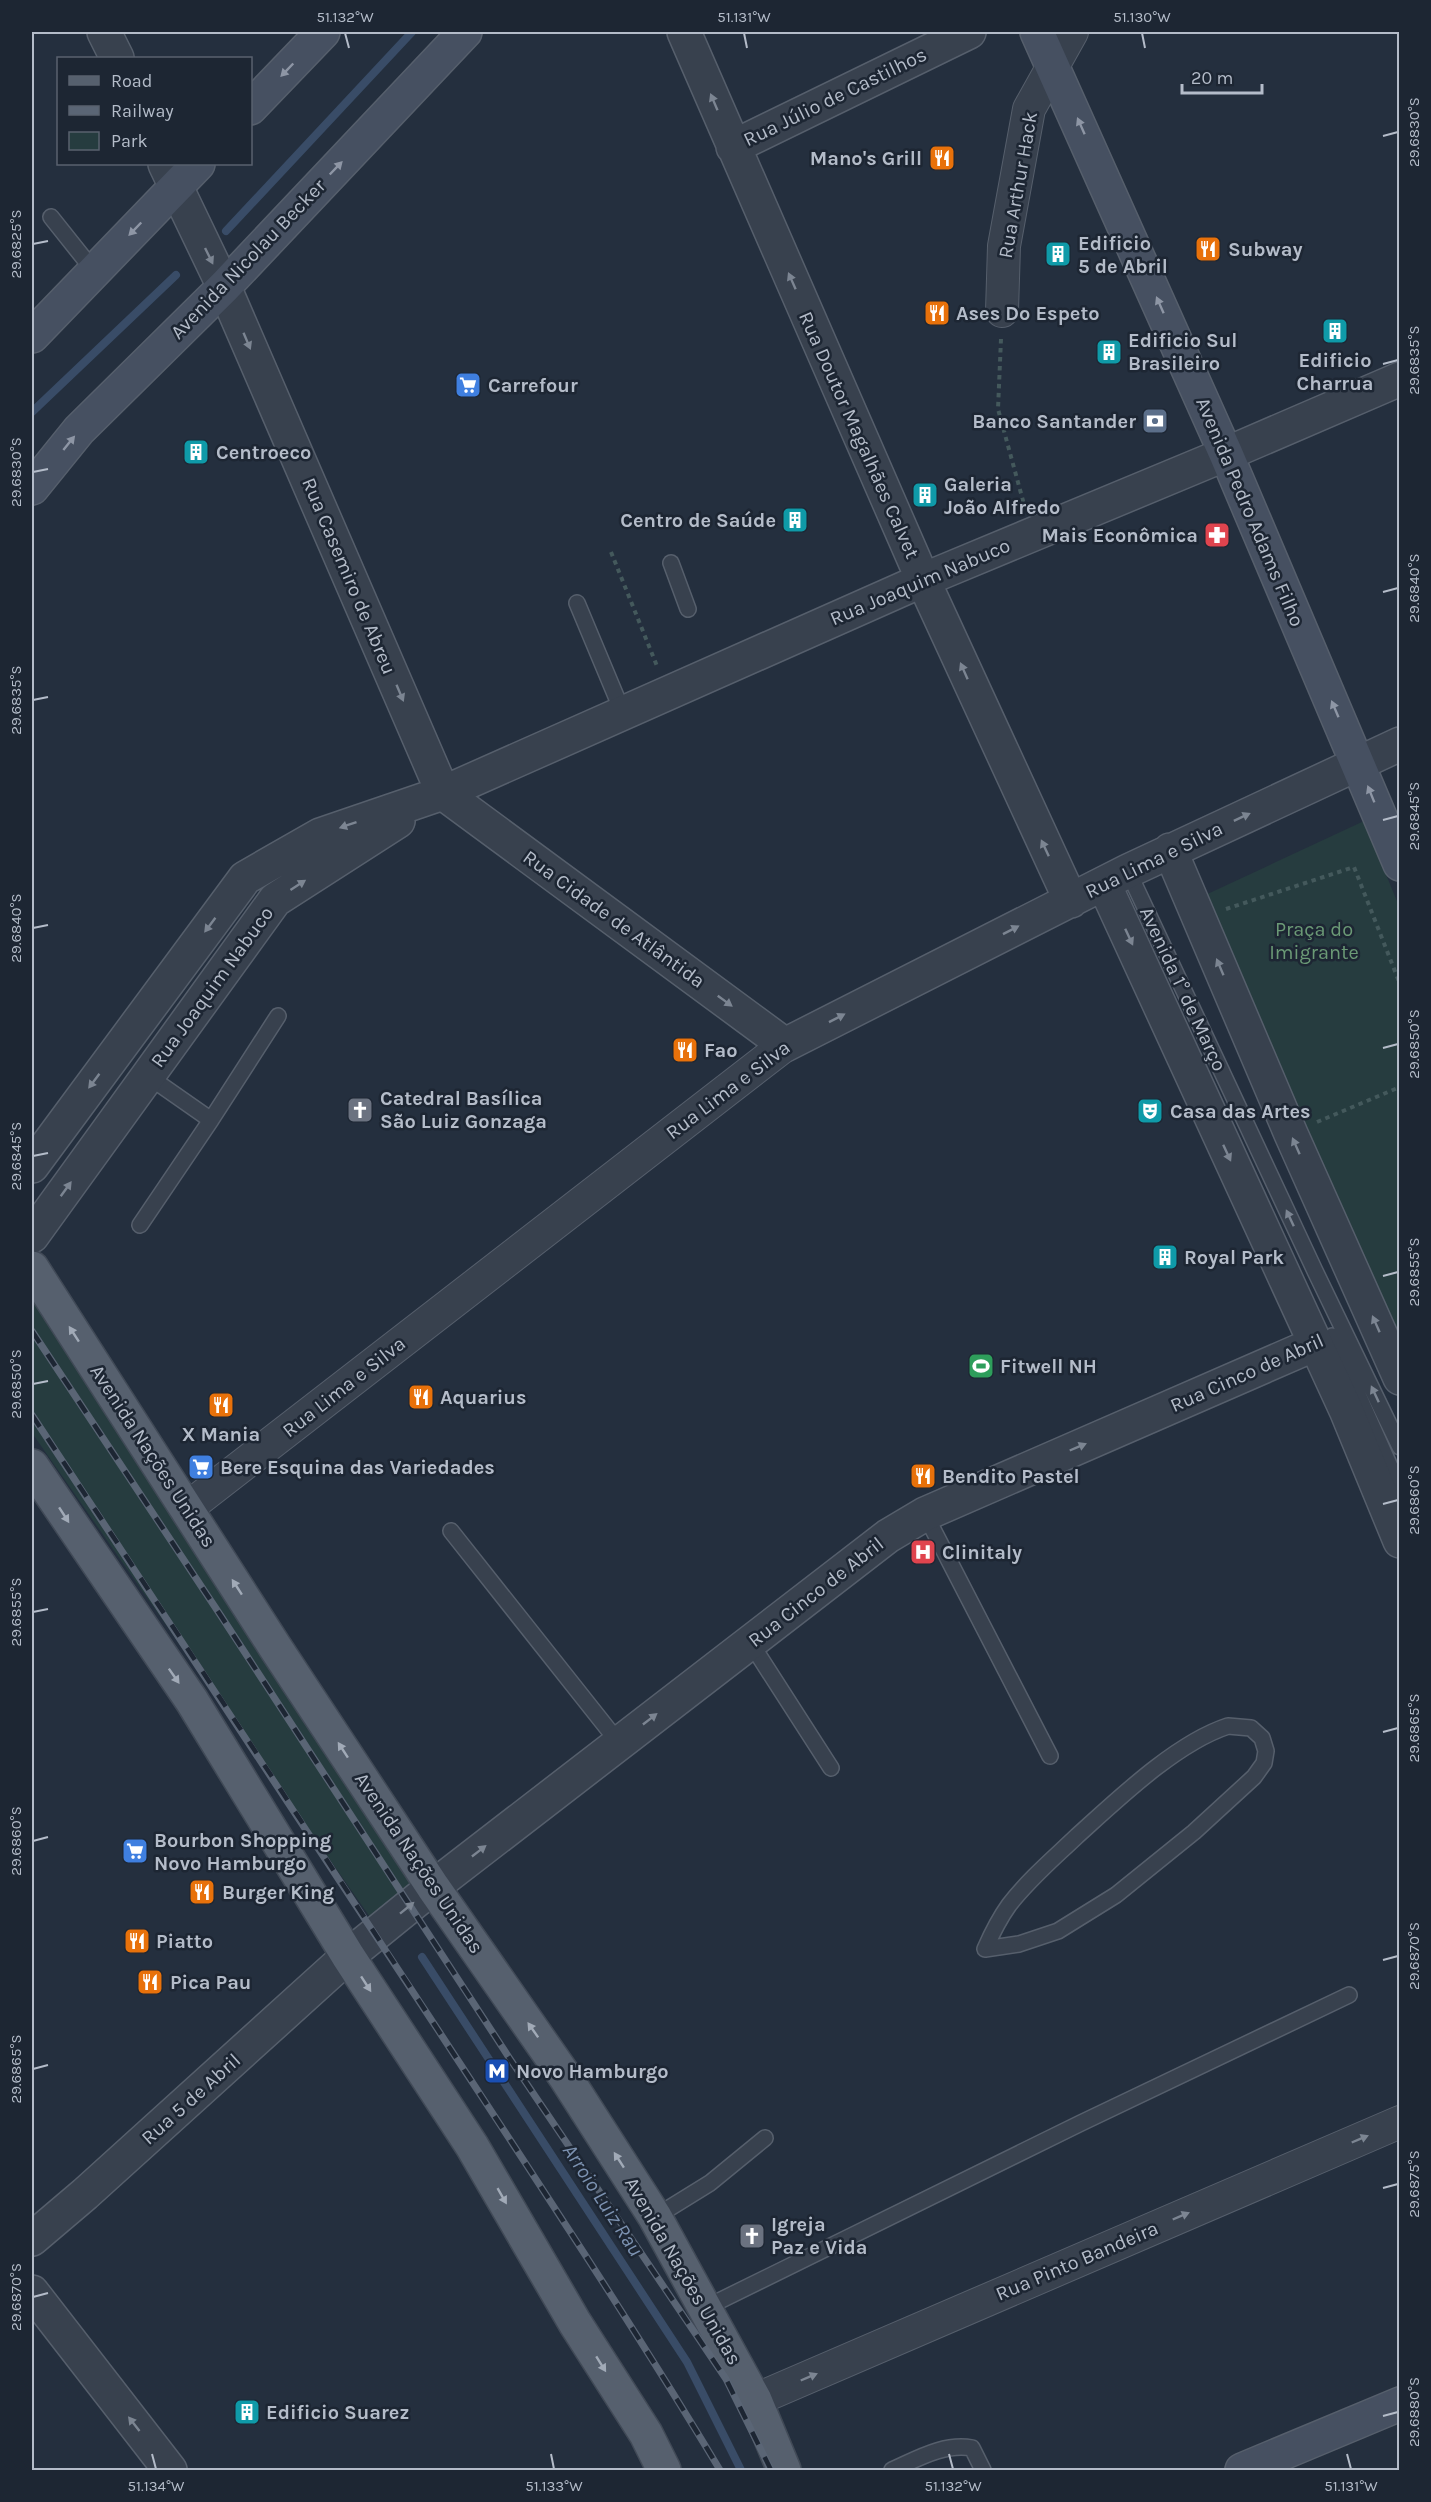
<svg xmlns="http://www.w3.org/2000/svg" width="1431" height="2502" font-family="Karla,sans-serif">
<rect width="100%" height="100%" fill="#242f3e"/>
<!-- green -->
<path fill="#263c3f" d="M1364,821L1399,906V1354L1201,897Z
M32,1291L419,1895L379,1930L32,1433Z"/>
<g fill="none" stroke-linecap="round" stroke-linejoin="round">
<!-- stream -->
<path stroke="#394c67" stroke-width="8" d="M226,231L412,32
M32,412L176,275
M422,1957L687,2362L741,2470"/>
<!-- service casing -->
<g stroke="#565f6c" stroke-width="18">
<path id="service" d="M51,217L94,271
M671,563L688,609
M577,603L623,713
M1128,871L1315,1271L1400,1447
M148,1076L211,1120L278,1016
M140,1225L211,1120
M1332,1336L1400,1489
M925,1514L1050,1756
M451,1531L619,1743
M750,1642L831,1768
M1228,1726L1251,1728L1262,1738L1266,1751L1264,1763L1254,1777L1194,1832L1116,1895L1058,1931L1019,1944L985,1949C992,1933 999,1919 1009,1905C1029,1879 1054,1858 1077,1836C1118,1799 1176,1743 1228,1726Z
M655,2217L710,2183L765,2138
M705,2308L1081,2123L1349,1995
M892,2470C917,2459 944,2443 972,2448L983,2470"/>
</g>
<!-- minor casing -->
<g stroke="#565f6c" stroke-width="34">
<path id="minor" d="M1002,311L1004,246L1029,109L1072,32
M186,1509L785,1045
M755,2400L1400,2122"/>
</g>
<!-- tertiary casing -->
<g stroke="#565f6c" stroke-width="36">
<path id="tertiary" d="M104,32L117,58
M684,32L923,580L1071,901
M733,147L969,32
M165,164L224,287L443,793
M443,793L785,1045L1128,871L1400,744
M1170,850L1291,1134L1400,1378
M1104,884L1346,1410L1400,1541
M32,1166L245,878L320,835L443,793L923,580L1226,454L1400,379
M32,1236L275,900L398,821
M32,2239L85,2194L348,1956L433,1887L888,1536L925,1514L1315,1344
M32,2292L170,2470"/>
</g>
<!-- secondary casing -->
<g stroke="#565f6c" stroke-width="36">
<path id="secondary" d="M1037,32L1226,454L1400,864
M250,108L323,32
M32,336L198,164
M32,488L79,430L224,287L465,32
M1242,2470L1400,2404"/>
</g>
<!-- primary casing -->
<g stroke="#414a57" stroke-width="36">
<path id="primary" d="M32,1268L275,1647L433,1887L566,2078L655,2217L755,2400L784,2470
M32,1466L192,1701L348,1956L472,2146L575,2323L646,2434L664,2470"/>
</g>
<!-- path -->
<path stroke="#44595c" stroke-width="4" stroke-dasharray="4.5 4.5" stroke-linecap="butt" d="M1001,339L998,409L1025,508
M611,552L657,666
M1226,909L1354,867L1400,984
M1317,1122L1400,1087"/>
<!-- service -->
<use href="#service" stroke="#38414e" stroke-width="15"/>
<!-- minor -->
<use href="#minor" stroke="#38414e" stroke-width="32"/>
<!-- tertiary -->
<use href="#tertiary" stroke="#38414e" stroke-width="33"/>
<!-- secondary -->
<use href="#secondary" stroke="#465061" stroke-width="33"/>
<!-- primary -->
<use href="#primary" stroke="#56606e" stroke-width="33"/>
<!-- rail casing -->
<g stroke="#5a6575" stroke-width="7">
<path id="rail" d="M32,1331L221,1616L510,2059L726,2379L771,2470
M32,1415C169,1620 305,1826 440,2033C535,2178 631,2322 720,2470"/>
</g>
<!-- rail -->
<use href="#rail" stroke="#1d2633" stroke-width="4.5" stroke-dasharray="14" stroke-linecap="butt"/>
</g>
<!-- one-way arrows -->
<defs><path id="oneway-solid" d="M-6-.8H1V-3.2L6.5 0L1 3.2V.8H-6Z" transform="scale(1.5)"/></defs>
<g fill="#8e96a5">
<use href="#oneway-solid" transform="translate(287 70) rotate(134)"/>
<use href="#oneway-solid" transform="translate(1081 126) rotate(-114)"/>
<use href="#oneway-solid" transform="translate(336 168) rotate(-46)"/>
<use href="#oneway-solid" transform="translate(135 229) rotate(134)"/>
<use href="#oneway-solid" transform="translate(1160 305) rotate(-114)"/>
<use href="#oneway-solid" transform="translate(69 443) rotate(-51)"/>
<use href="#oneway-solid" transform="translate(1335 709) rotate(-113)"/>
<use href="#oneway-solid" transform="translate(1371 794) rotate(-112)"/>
</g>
<g fill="#7c8592">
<use href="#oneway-solid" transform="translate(714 102) rotate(-113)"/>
<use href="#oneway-solid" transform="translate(209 256) rotate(64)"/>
<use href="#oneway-solid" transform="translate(792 281) rotate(-114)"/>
<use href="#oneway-solid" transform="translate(247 341) rotate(67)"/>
<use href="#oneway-solid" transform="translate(964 671) rotate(-114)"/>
<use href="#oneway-solid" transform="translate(400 693) rotate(67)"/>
<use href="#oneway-solid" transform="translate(1242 817) rotate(-25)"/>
<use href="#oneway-solid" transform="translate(348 825) rotate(161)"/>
<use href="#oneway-solid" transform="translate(1045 848) rotate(-115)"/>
<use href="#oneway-solid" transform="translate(298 885) rotate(-33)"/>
<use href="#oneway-solid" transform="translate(210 925) rotate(127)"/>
<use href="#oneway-solid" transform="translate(1011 930) rotate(-27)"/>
<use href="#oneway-solid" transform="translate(1129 937) rotate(65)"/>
<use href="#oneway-solid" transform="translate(1220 967) rotate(-113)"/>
<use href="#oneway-solid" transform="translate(725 1001) rotate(36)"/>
<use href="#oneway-solid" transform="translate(837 1018) rotate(-27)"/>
<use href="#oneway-solid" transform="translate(94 1081) rotate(127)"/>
<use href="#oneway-solid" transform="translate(1296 1146) rotate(-114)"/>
<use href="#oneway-solid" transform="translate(1227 1153) rotate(65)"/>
<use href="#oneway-solid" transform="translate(66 1189) rotate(-54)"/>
<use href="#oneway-solid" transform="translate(1290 1218) rotate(-115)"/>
<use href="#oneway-solid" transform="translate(1376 1324) rotate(-114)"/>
<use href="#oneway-solid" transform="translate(1375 1394) rotate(-115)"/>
<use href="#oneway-solid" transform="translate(1078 1447) rotate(-23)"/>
<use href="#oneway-solid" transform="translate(650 1719) rotate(-38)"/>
<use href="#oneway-solid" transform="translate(479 1851) rotate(-38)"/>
<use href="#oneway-solid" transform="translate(407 1908) rotate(-39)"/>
<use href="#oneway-solid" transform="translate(1360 2139) rotate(-23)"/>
<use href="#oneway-solid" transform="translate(1181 2216) rotate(-23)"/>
<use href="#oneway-solid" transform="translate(809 2377) rotate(-23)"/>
<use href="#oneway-solid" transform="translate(134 2424) rotate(-128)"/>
</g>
<g fill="#a1aab7">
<use href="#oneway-solid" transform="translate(74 1334) rotate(-123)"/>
<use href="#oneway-solid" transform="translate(64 1515) rotate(57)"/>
<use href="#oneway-solid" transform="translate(237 1587) rotate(-123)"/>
<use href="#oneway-solid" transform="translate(174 1676) rotate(55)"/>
<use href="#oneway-solid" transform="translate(343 1750) rotate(-123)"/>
<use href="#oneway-solid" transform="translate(366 1984) rotate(57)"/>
<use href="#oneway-solid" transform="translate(533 2030) rotate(-125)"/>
<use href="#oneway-solid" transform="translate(619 2160) rotate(-123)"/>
<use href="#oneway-solid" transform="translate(502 2196) rotate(60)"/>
<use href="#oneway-solid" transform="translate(601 2364) rotate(58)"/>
</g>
<!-- ticks -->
<path fill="none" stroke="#b4bcc9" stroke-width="2" d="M345,33L349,48M744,33L747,48M1142,33L1145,48M1383,136L1398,132M33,244L48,241M1383,364L1398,360M33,472L48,469M1383,592L1398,588M33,700L48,697M1383,820L1398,816M33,928L48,925M1383,1048L1398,1044M33,1156L48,1153M1383,1276L1398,1272M33,1384L48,1381M1383,1504L1398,1500M33,1612L48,1609M1383,1732L1398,1728M33,1841L48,1837M1383,1960L1398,1956M33,2069L48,2065M1383,2188L1398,2184M33,2297L48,2293M1383,2416L1398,2412M152,2454L156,2469M551,2454L554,2469M949,2454L953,2469M1347,2454L1351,2469"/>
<!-- icons -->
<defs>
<g id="restaurant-square" transform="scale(1.35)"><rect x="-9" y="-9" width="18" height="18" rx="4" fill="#e8710a" stroke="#1d2633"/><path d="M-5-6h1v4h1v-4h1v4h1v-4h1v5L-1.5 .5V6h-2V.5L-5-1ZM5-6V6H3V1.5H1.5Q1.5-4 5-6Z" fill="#fff"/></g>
<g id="building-square" transform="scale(1.35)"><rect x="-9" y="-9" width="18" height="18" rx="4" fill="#0f9aa8" stroke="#1d2633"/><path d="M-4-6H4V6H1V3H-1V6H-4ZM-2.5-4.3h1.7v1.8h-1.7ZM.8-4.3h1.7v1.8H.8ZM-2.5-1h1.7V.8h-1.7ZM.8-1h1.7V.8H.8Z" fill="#fff"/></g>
<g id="supermarket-square" transform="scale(1.35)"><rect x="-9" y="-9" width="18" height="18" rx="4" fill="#3f7fe0" stroke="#1d2633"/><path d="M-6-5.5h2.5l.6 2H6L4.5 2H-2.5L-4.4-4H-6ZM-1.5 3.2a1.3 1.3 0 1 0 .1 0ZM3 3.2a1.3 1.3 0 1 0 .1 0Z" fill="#fff"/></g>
<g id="bank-square" transform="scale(1.35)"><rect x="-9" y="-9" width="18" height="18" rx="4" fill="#5c6f8a" stroke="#1d2633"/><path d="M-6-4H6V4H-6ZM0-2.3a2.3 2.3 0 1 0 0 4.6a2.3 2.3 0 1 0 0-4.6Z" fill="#fff"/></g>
<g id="pharmacy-square" transform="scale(1.35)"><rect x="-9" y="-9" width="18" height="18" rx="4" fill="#e0444e" stroke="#1d2633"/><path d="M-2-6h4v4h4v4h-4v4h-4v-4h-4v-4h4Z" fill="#fff"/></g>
<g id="church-square" transform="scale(1.35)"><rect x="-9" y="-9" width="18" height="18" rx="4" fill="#6b7280" stroke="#1d2633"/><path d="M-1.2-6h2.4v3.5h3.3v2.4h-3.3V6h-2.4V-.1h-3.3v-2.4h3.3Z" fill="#fff"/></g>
<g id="theatre-square" transform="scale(1.35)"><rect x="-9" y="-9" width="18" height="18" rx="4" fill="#0f9aa8" stroke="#1d2633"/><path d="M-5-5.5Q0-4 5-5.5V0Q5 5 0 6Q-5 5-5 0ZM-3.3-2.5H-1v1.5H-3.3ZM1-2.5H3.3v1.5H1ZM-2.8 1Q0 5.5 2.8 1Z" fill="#fff"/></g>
<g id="stadium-square" transform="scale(1.35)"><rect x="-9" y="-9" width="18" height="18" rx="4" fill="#2e9e5b" stroke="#1d2633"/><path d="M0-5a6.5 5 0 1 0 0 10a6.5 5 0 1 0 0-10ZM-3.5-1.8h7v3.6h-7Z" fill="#fff"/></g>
<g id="hospital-square" transform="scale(1.35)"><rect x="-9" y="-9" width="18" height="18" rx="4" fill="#e0444e" stroke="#1d2633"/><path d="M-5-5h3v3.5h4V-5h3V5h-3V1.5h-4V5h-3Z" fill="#fff"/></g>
<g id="metro-square" transform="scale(1.35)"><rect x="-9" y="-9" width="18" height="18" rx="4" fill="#1a4fb4" stroke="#1d2633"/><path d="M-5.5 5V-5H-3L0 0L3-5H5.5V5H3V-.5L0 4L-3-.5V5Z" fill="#fff"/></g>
</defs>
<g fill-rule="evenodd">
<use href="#restaurant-square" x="942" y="158"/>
<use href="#restaurant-square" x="1208" y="249"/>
<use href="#building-square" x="1058" y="254"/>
<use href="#restaurant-square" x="937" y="313"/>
<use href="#building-square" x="1335" y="331"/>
<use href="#building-square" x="1109" y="352"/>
<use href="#supermarket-square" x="468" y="385"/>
<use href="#bank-square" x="1155" y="421"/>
<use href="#building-square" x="196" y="452"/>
<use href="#building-square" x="925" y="495"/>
<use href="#building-square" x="795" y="520"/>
<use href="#pharmacy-square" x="1217" y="535"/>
<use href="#restaurant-square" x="685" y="1050"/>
<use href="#church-square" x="360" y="1110"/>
<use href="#theatre-square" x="1150" y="1111"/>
<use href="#building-square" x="1165" y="1257"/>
<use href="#stadium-square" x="981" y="1366"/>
<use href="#restaurant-square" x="421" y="1397"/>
<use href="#restaurant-square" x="221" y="1405"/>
<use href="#supermarket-square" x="201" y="1467"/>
<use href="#restaurant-square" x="923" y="1476"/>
<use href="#hospital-square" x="923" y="1552"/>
<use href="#supermarket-square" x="135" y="1851"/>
<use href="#restaurant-square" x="202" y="1892"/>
<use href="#restaurant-square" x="137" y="1941"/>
<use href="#restaurant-square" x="150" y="1982"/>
<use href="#metro-square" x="497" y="2071"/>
<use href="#church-square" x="752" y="2236"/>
<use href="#building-square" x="247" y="2412"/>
</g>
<g text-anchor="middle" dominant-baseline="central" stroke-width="5" stroke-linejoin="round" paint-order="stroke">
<!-- street labels -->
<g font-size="20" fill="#b4bcc9" stroke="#1d2633">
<text transform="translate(835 97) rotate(-26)">Rua Júlio de Castilhos</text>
<text transform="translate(1018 185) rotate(-80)">Rua Arthur Hack</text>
<text transform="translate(248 259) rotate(-46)">Avenida Nicolau Becker</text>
<text transform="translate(859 435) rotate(66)">Rua Doutor Magalhães Calvet</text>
<text transform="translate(1250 512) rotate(67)">Avenida Pedro Adams Filho</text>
<text transform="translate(349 576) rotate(67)">Rua Casemiro de Abreu</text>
<text transform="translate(920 582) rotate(-23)">Rua Joaquim Nabuco</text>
<text transform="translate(1154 860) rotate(-26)">Rua Lima e Silva</text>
<text transform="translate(614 919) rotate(36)">Rua Cidade de Atlântida</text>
<text transform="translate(212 987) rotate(-54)">Rua Joaquim Nabuco</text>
<text transform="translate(1183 989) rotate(65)">Avenida 1° de Março</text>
<text transform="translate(728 1090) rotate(-37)">Rua Lima e Silva</text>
<text transform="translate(1247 1373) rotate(-24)">Rua Cinco de Abril</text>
<text transform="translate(344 1387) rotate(-38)">Rua Lima e Silva</text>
<text transform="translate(153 1456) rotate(57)">Avenida Nações Unidas</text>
<text transform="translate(816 1592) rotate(-38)">Rua Cinco de Abril</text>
<text transform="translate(419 1863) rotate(56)">Avenida Nações Unidas</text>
<text transform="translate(191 2099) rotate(-42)">Rua 5 de Abril</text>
<text transform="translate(1077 2261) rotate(-23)">Rua Pinto Bandeira</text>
<text transform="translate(683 2271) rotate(60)">Avenida Nações Unidas</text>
</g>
<!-- poi labels -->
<g font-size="20" font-weight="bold" fill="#b4bcc9" stroke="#1d2633" text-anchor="start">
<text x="922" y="158" text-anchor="end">Mano's Grill</text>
<text x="1078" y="243">Edificio<tspan x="1078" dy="23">5 de Abril</tspan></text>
<text x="1228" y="249">Subway</text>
<text x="956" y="313">Ases Do Espeto</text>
<text x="1128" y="340">Edificio Sul<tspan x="1128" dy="23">Brasileiro</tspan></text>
<text x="1335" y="360" text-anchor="middle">Edificio<tspan x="1335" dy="23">Charrua</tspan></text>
<text x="488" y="385">Carrefour</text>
<text x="1136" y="421" text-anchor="end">Banco Santander</text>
<text x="216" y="452">Centroeco</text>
<text x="944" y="484">Galeria<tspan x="944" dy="23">João Alfredo</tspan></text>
<text x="776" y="520" text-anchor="end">Centro de Saúde</text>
<text x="1198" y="535" text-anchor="end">Mais Econômica</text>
<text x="704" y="1050">Fao</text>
<text x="380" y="1098">Catedral Basílica<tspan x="380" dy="23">São Luiz Gonzaga</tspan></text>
<text x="1170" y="1111">Casa das Artes</text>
<text x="1184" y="1257">Royal Park</text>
<text x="1000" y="1366">Fitwell NH</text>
<text x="440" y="1397">Aquarius</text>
<text x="221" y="1434" text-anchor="middle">X Mania</text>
<text x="220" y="1467">Bere Esquina das Variedades</text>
<text x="942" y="1476">Bendito Pastel</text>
<text x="942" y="1552">Clinitaly</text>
<text x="154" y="1840">Bourbon Shopping<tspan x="154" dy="23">Novo Hamburgo</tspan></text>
<text x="222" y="1892">Burger King</text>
<text x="156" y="1941">Piatto</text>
<text x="170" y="1982">Pica Pau</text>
<text x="516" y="2071">Novo Hamburgo</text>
<text x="771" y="2224">Igreja<tspan x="771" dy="23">Paz e Vida</tspan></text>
<text x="266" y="2412">Edificio Suarez</text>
</g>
<!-- park labels -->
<g font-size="20" fill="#6b9a76" stroke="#1d2633">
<text x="1314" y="929">Praça do<tspan x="1314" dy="23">Imigrante</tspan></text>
</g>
<!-- water labels -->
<g font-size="21" font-style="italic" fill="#7c92b1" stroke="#1d2633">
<text transform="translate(603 2200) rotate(57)">Arroio Luiz Rau</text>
</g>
</g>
<!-- border -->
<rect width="1431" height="2502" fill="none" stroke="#1d2633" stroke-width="66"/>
<!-- legend -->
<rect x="57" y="57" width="195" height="108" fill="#1d2633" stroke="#59626f" stroke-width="1.5"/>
<rect x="69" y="76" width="30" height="9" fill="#56606e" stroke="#59626f" stroke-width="1.5"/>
<text x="111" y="87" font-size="18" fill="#b4bcc9">Road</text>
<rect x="69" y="106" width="30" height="9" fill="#5a6575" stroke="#59626f" stroke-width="1.5"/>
<text x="111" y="117" font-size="18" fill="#b4bcc9">Railway</text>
<rect x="69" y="132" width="30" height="18" fill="#263c3f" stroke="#59626f" stroke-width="1.5"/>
<text x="111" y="147" font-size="18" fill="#b4bcc9">Park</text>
<!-- scale -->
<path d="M1182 84v9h80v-9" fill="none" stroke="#b4bcc9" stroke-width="3"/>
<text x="1191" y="84" font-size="18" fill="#b4bcc9" stroke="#1d2633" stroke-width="4.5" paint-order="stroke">20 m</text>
<rect x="33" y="33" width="1365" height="2436" fill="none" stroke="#b4bcc9" stroke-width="2"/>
<g font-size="15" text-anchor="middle" fill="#b4bcc9">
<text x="345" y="22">51.132°W</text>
<text x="744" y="22">51.131°W</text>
<text x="1142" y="22">51.130°W</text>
<text transform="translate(1414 132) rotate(-90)" y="5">29.6830°S</text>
<text transform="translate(16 244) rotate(-90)" y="5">29.6825°S</text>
<text transform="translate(1414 360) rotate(-90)" y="5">29.6835°S</text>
<text transform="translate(16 472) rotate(-90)" y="5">29.6830°S</text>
<text transform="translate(1414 588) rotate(-90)" y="5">29.6840°S</text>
<text transform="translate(16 700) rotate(-90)" y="5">29.6835°S</text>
<text transform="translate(1414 816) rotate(-90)" y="5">29.6845°S</text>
<text transform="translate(16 928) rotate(-90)" y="5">29.6840°S</text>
<text transform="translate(1414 1044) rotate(-90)" y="5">29.6850°S</text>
<text transform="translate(16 1156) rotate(-90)" y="5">29.6845°S</text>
<text transform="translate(1414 1272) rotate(-90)" y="5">29.6855°S</text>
<text transform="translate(16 1384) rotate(-90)" y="5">29.6850°S</text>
<text transform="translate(1414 1500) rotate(-90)" y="5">29.6860°S</text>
<text transform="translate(16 1612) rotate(-90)" y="5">29.6855°S</text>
<text transform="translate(1414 1728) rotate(-90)" y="5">29.6865°S</text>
<text transform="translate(16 1841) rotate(-90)" y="5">29.6860°S</text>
<text transform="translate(1414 1956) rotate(-90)" y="5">29.6870°S</text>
<text transform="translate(16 2069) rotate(-90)" y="5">29.6865°S</text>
<text transform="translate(1414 2184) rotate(-90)" y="5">29.6875°S</text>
<text transform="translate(16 2297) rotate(-90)" y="5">29.6870°S</text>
<text transform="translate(1414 2412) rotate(-90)" y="5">29.6880°S</text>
<text x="156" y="2491">51.134°W</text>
<text x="554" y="2491">51.133°W</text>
<text x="953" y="2491">51.132°W</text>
<text x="1351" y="2491">51.131°W</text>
</g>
</svg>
